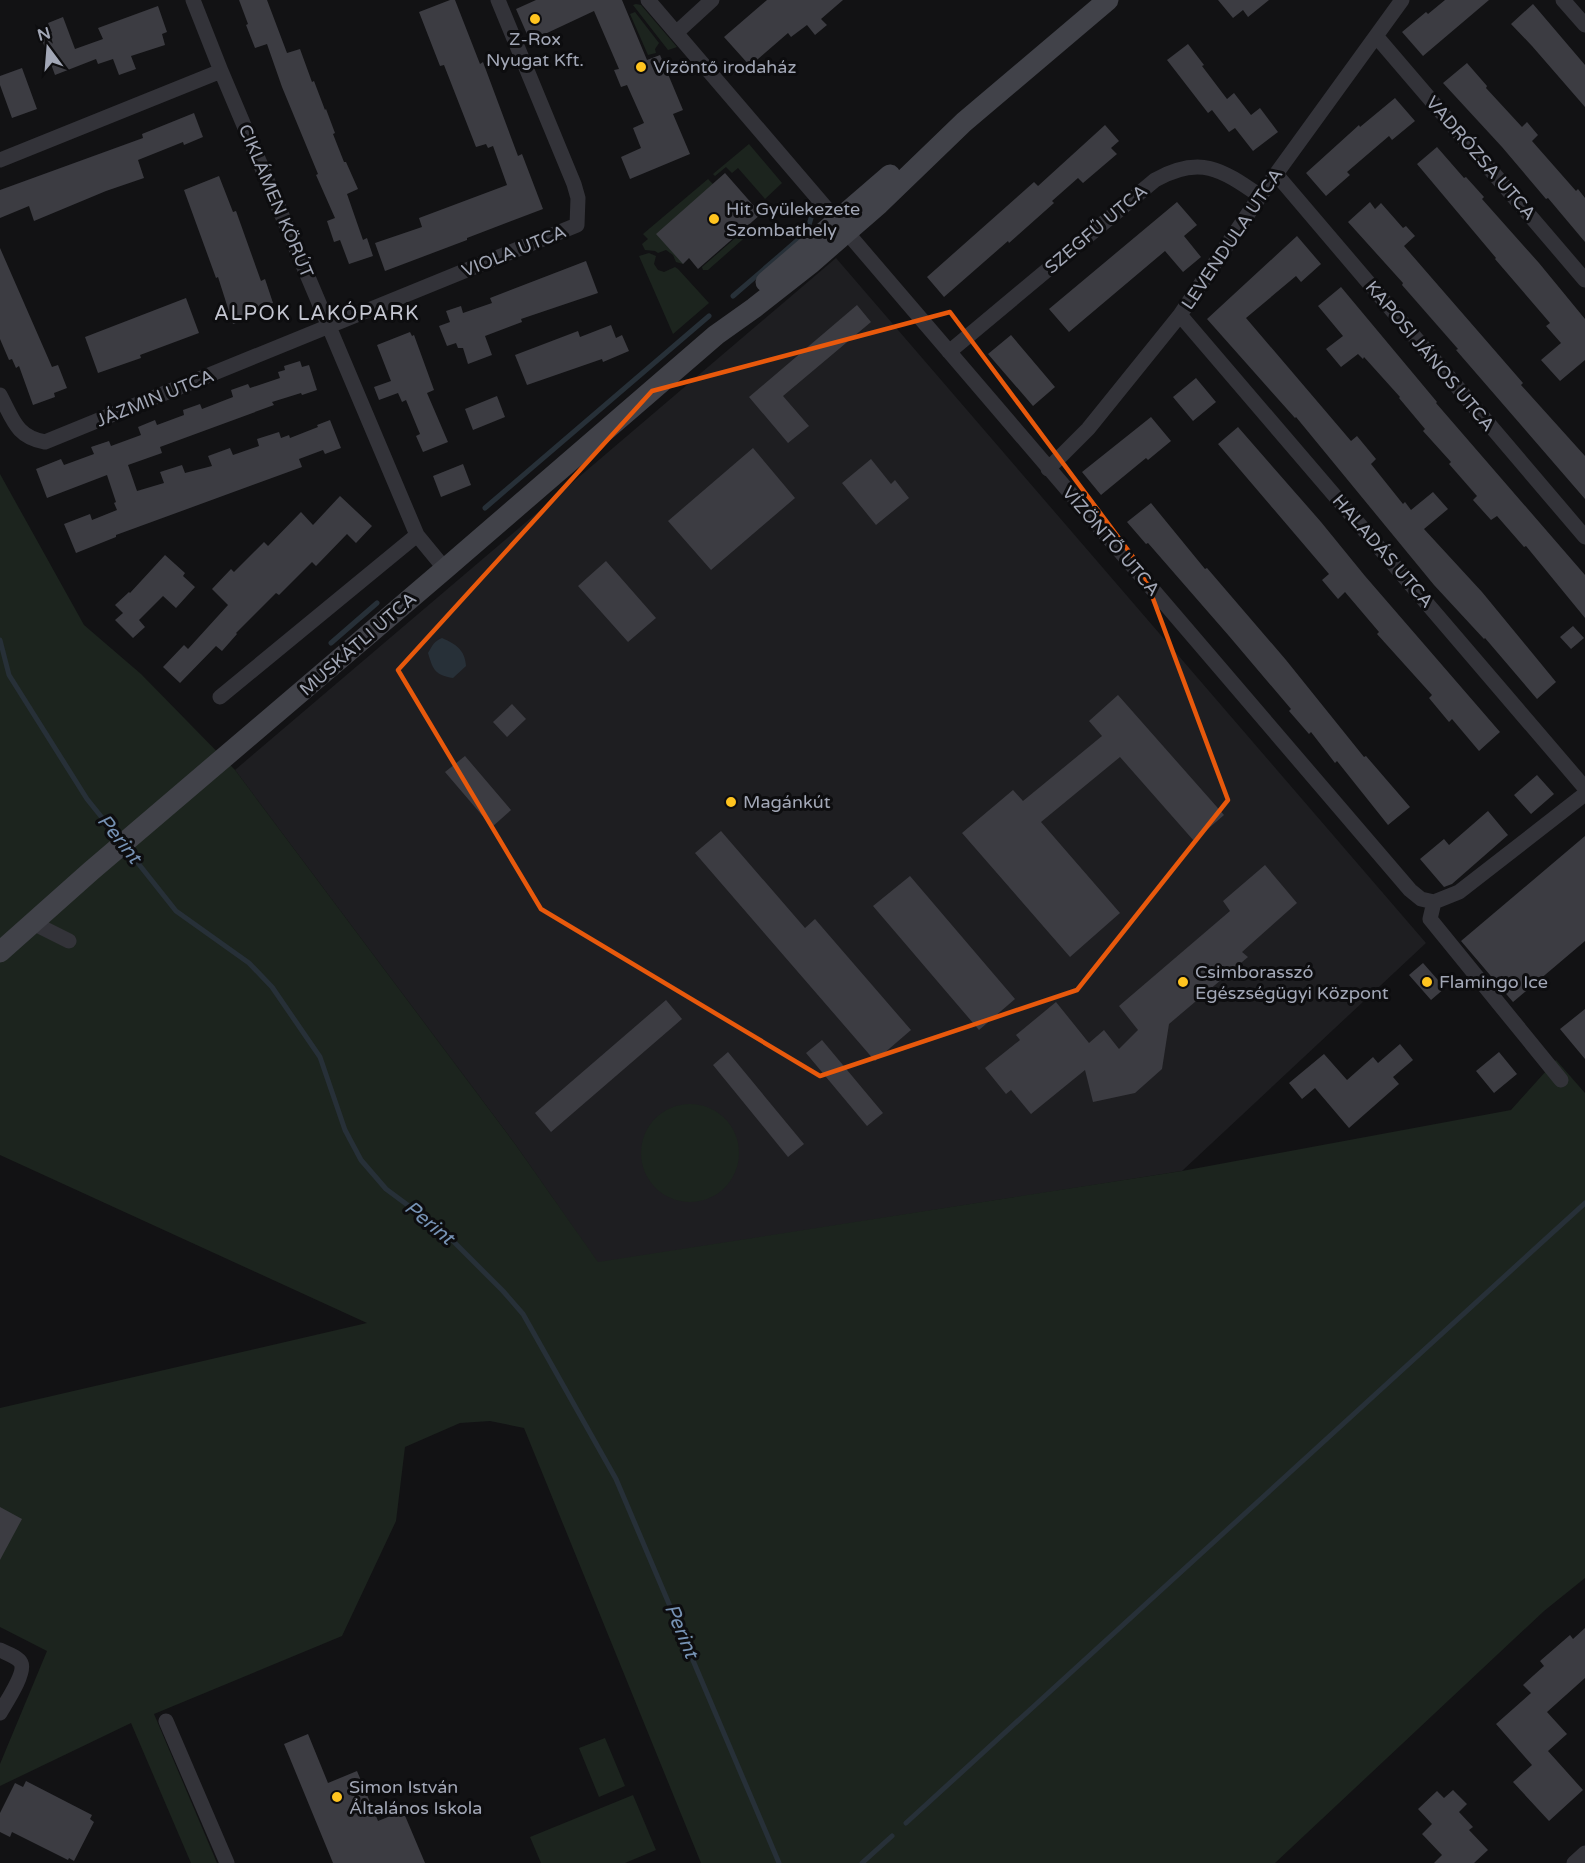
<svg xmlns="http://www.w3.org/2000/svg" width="1585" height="1863" font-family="'Varela Round',sans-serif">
<rect width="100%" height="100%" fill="#121214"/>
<!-- built -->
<path fill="#1e1e21" d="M836,258L1426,943L1182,1171L598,1263L515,1144L235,770Z"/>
<!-- green -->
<path fill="#1c241e" d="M636,4L641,5L677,47L668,50L633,5Z
M635,12L659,43L655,49L656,53L648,55L630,14Z
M749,144L782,183L765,199L738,168L732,173L726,167L715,176L713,174Z
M708,179L713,184L683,264L676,262L673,255L666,250L658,253L655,251L645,250L642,244L648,239L643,234Z
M748,227L751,229L750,233L708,270H703L702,267Z
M649,253L656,256L654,264L658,270L664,272L675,267L678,269L709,303L673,334L639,256Z
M0,474L84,625L141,674L235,770L515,1144L598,1262L1182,1171L1511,1110L1556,1060L1585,1093V1578L1544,1611L1275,1863H701L524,1428L490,1421L460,1423L405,1447L396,1521L342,1636L154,1714L217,1863H191L131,1723L0,1786V1764L47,1651L0,1627V1408L367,1323L0,1155Z
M641 1153a49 49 0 1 1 98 0a49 49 0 1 1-98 0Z
M605,1738L625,1786L599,1797L579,1748Z
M633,1795L656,1850L625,1863H541L530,1837Z"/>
<!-- water -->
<path fill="#273038" d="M442,638C456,644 465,650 466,666L453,678C435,675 433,670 428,653C432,646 434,641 442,638Z"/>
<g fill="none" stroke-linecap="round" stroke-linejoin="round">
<!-- stream -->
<path stroke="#273038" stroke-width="5" d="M733,296L807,232L811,218
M485,508L709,316
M0,640L9,675L87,799L120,840
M331,643L377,603
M126,848L176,911L249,963L272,987L320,1057L345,1130L361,1160L386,1189L444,1232L503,1291L523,1314L616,1479L779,1863
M906,1823L1585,1203
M862,1863L892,1836"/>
</g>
<!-- building -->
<path fill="#3c3c42" d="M239,0H267L287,53L300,49L312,82L314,81L325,110L326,109L335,133L333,134L344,162H346L358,189L347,194L363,240L367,238L373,256L349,264L340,240L334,242L327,221L335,218L316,175L318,174L282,87L267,44L255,48L246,25L248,24Z
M450,0H455L480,64L483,62L518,156L522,154L543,209L467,238V240L385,271L375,243L422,227L419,218L507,185L493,146L488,148L486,144L476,147L444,65L440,66L419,12Z
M536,0H622L647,60L660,55L683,110L673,114L690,154L630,179L621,157L641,148L633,128L644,123L627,85L621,87L614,70L619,69L594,11L530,41L516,9Z
M767,0H843L821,19L827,25L815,35L807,25L791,37L788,33L750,66L724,37Z
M1218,0H1269L1248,17L1243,10L1233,18Z
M1445,0H1489L1423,56L1402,32L1426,12L1428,14Z
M1533,4L1585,65V107L1532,46L1511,24Z
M158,6L167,32L162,34L165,45L131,56L136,69L119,75L113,59L98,64L96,59L55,75L41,37L52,33L48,23L63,17L75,49L103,39L98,28Z
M1188,44L1204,65L1202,66L1227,99L1234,93L1251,115L1260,108L1278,132L1253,151L1235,128L1229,132L1212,110L1208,113L1167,60Z
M1467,63L1487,86L1486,88L1522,127L1527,122L1538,135L1532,141L1576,191L1578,189L1585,198V242L1548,198L1546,199L1502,147L1443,83Z
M22,68L37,109L12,118L0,85V76Z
M1395,98L1415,121L1392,140L1389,136L1347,172L1350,175L1326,196L1306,173L1359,125L1360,127Z
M194,113L203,137L184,145L183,142L138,160L144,178L106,191L34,221L29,206L0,218V190L143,138L142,134Z
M1105,125L1119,141L1111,148L1117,154L1083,183L1078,178L1052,201L1054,203L1009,243L1008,241L944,297L927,277L1034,182L1038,186Z
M1437,147L1464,178L1466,177L1484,197L1482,199L1539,263L1585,319V360L1560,381L1541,360L1561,343L1546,326L1550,323L1495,259L1496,258L1417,164Z
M725,173L761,214L698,269L689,258L683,264L656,234Z
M219,176L233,212L236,211L261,281L265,279L273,303L250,310L253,317L233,324L218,277L216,278L184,190Z
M1177,202L1197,225L1184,236L1201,257L1183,272L1165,251L1069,332L1049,309Z
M1370,202L1375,209L1381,203L1403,228L1406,226L1415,236L1404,246L1523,383L1521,385L1585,456V499L1456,350L1458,349L1402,285L1403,283L1348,222Z
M1297,236L1321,264L1301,282L1296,276L1246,318L1351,441L1357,436L1376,459L1371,464L1403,504L1405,502L1411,510L1433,492L1448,509L1424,529L1482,592L1556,682L1537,699L1485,638L1484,639L1434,585L1296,417L1295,418L1207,319Z
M0,248L52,367L58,365L67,388L54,393L55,397L33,405L19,366L16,368L12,359L9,360L0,339Z
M586,261L598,293L521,319L522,322L485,336L492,355L468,364L463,348H458L456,343L447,346L439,326L450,322L446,311L461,306L463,313L492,303L490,298Z
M1341,287L1437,402L1436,403L1585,575V618L1526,546L1524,547L1497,516L1491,520L1473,500L1477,496L1449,464L1451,462L1423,431L1425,429L1399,398L1400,397L1364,357L1363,359L1358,354L1341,367L1326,349L1343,336L1318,306Z
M186,298L199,333L140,355L141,358L98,373L85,337Z
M857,305L871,322L783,396L809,426L788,443L749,397Z
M611,325L616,338L622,335L629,351L603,362L602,359L527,385L515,355L578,331L580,337Z
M410,332L412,336L414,335L434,390L427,393L448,442L423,452L416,436L420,434L406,400L402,402L398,393L379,400L374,387L391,381L377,345Z
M1011,335L1055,387L1033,406L988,354Z
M300,361L302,367L309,365L317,390L302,395L301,393L272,402L274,405L160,447L162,453L128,465L137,491L164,483L160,472L182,465L185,473L212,466L208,456L230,448L233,455L259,446L257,439L279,432L281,438L289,435L290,438L318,427L317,425L330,420L341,448L325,454L323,450L299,459L302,467L116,535V537L76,553L64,524L90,514L92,520L117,510L114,503L116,502L107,475L47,498L36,469L61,459L64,465L94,454L91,447L109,441L111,446L141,435L138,427L155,420L157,425L184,415L183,410L200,404L202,409L233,397L231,390L248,384L250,388L280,378L278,372L285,370L284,366Z
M1196,378L1216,402L1193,421L1173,397Z
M497,396L505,417L473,430L465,409Z
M1151,417L1171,441L1148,460L1146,458L1101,495L1082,472Z
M1238,427L1321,522L1365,576L1500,732L1479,751L1452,719L1449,722L1429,698L1432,695L1377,634L1379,632L1345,592L1338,599L1322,580L1329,574L1218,444Z
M753,448L795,498L711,570L668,521Z
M871,459L891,484L895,480L909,498L876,525L842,483Z
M463,464L471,485L441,497L433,476Z
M340,496L372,526L356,543L347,534L316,566L312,562L279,595L276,593L236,633L237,634L222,651L216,646L180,683L163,667L184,645L188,649L228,605L212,589L231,569L234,572L264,542L268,546L301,512L313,525Z
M1151,503L1205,569L1207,568L1286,660L1364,757L1366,756L1410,807L1388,825L1337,761L1335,763L1311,732L1309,734L1289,711L1291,709L1229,636L1148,543L1146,544L1127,522Z
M165,555L185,573L183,576L195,587L176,608L163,596L139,620L145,627L133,638L115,620L123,613L115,605L129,592L130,593Z
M606,561L656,618L628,642L578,586Z
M1573,626L1584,638L1571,649L1560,637Z
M1118,695L1224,815L1194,841L1120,757L1041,822L1120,913L1070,957L962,833L1013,790L1023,801L1102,736L1089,721Z
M512,704L526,719L507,737L493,722Z
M465,756L511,810L492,827L445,772Z
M1537,775L1554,794L1531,814L1514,795Z
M1488,811L1508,835L1452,884L1444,887L1420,859L1444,839L1449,845Z
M721,831L805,928L815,919L911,1030L875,1061L695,853Z
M1585,836V941L1513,1002L1461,941Z
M1265,865L1297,903L1242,952L1248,957L1169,1024L1162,1069L1135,1093L1093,1102L1085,1070L1031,1114L1011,1090L1006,1094L985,1068L1020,1040L1016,1035L1056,1002L1089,1043L1104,1030L1119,1049L1138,1030L1119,1006L1230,911L1223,901Z
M910,876L1015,999L979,1030L873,906Z
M1423,963L1445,988L1431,1000L1409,975Z
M666,1000L682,1019L551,1132L535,1113Z
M1585,1009V1059L1560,1029Z
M822,1040L883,1113L867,1126L806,1053Z
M1400,1044L1413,1060L1393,1077L1399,1084L1349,1128L1315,1088L1302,1099L1289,1083L1324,1054L1347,1080L1373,1057L1378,1063Z
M728,1052L804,1144L788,1157L713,1065Z
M1499,1052L1517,1074L1494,1093L1476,1071Z
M0,1507L22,1519L0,1560Z
M1585,1628V1678L1547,1712L1567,1734L1548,1751L1583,1790L1549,1821L1513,1782L1532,1765L1496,1724L1531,1693L1523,1685L1544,1666L1540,1661L1570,1635L1573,1639Z
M308,1734L328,1783L357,1771L378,1821L403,1811L425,1863H333L284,1744Z
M26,1781L92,1815L90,1819L94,1822L74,1861L69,1858L68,1860L12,1832L10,1837L0,1832V1813L15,1783L23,1787Z
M1453,1790L1467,1804L1459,1812L1473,1827L1469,1830L1488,1850L1474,1863H1434L1442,1855L1422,1834L1432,1824L1418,1809L1437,1791L1444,1798Z"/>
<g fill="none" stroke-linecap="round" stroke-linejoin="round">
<!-- minor -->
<path stroke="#333339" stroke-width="15" d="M193,0L221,71L417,535L445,569
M648,0L1410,890L1421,899L1434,902L1459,892L1585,794
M1563,0L1585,25
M676,33L712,0
M1376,36L1585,280
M0,160L221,71
M1276,174L1585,537
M1180,315L1585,788
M949,352L1155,180C1200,155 1221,169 1260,196
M0,395C13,419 16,437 45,442L577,225L578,198L574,184L498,0
M1048,469L1088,429L1180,315L1260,196L1402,0
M220,697L417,535
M1434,902L1430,919L1561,1080
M33,923L69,941
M0,1650C6,1653 18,1657 21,1663C26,1673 5,1704 0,1713
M166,1721L227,1863
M1574,1863L1585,1853"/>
<!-- secondary -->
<path stroke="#414249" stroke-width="21" d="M766,282L890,175
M0,952L91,871L445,569L716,335L754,308L810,264L879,204L964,122L1108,0"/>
</g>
<!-- marked area -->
<path fill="none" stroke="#e8590c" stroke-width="4.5" stroke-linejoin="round" d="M950,312L1142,569L1228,800L1077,990L820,1076L541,909L398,670L652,391Z"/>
<!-- markers -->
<g fill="#ffc41f" stroke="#0d0d0f" stroke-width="2">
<circle cx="535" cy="19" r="6"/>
<circle cx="641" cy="67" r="6"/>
<circle cx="714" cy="219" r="6"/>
<circle cx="731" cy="802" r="6"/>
<circle cx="1183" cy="982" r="6"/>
<circle cx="1427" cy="982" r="6"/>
<circle cx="337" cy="1797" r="6"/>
</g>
<g text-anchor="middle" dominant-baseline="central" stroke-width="6" stroke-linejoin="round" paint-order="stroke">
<!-- poi labels -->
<g font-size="18" fill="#a2a7b6" stroke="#0d0d0f" text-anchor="start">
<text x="535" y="39" text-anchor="middle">Z-Rox<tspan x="535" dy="21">Nyugat Kft.</tspan></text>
<text x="653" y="67">Vízöntő irodaház</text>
<text x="726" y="209">Hit Gyülekezete<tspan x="726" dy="21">Szombathely</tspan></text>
<text x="743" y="802">Magánkút</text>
<text x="1195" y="972">Csimborasszó<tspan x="1195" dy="21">Egészségügyi Központ</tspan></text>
<text x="1439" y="982">Flamingo Ice</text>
<text x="349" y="1787">Simon István<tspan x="349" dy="21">Általános Iskola</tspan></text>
</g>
<!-- street labels -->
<g font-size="18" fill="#a2a7b6" stroke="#0d0d0f">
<text transform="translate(1481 158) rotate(49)">VADRÓZSA UTCA</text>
<text transform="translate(276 201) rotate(67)">CIKLÁMEN KÖRÚT</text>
<text transform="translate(1096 229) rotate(-40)">SZEGFŰ UTCA</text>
<text transform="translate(1232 239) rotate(-56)">LEVENDULA UTCA</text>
<text transform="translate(514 251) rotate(-22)">VIOLA UTCA</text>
<text transform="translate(1430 356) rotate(50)">KAPOSI JÁNOS UTCA</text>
<text transform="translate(155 398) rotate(-22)">JÁZMIN UTCA</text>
<text transform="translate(1111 541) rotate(49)">VÍZÖNTŐ UTCA</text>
<text transform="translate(1383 551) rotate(49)">HALADÁS UTCA</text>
<text transform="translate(358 644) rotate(-41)">MUSKÁTLI UTCA</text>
</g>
<!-- neighbourhood labels -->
<g font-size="20" letter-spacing="1.5" fill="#c4c6d1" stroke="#0d0d0f">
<text x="317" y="314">ALPOK LAKÓPARK</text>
</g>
<!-- water labels -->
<g font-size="20" font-style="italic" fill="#7692b4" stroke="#0d0d0f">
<text transform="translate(119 839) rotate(51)">Perint</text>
<text transform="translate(429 1223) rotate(39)">Perint</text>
<text transform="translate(681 1631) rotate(67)">Perint</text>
</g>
</g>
<!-- north arrow -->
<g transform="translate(48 48) rotate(344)" stroke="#0d0d0f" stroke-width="4.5" paint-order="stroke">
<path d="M0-4.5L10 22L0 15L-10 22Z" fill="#a2a7b6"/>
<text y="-9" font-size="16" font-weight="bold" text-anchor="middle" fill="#a2a7b6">N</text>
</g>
</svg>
